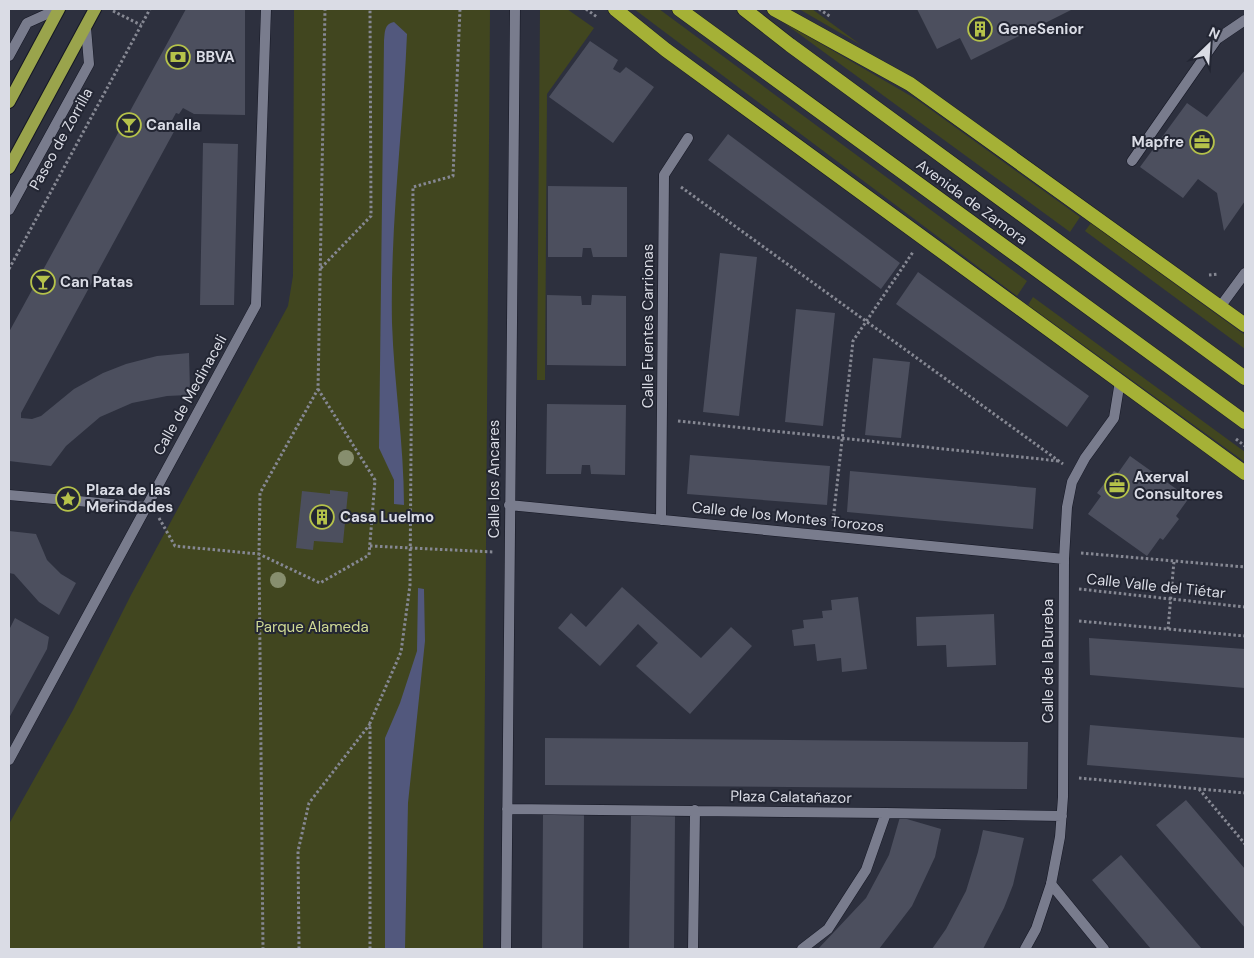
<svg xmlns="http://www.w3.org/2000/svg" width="1254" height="958" font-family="'DM Sans',sans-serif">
<rect width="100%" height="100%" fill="#2d303e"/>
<!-- green -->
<path fill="#41461f" d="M294,9H490L483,949H9V824L73,710L131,595L288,306L293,276Z
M540,9H567L594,28L547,94L545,380H537Z
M634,9H659L1027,281L1017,296Z
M799,9H812L861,45Z
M780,20L916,99L1080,217L1070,232Z
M1091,223L1245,335V349L1085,231Z
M1033,297L1245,452V462L1028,305Z"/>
<!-- water -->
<path fill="#52587d" d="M394,22L407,34C403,130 390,226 392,323C394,383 404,444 404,505L394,504V480L379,448L384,41C385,32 384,24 394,22Z
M418,588L424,589L425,641L408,803L405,949H385V738L400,703L417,651Z"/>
<!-- building -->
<path fill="#4c4f5e" d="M186,9H245V115L194,114L183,108L179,114L176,113L171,122L177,126L21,413V418L32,419L41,416L74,389L103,373L126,364L157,356L189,353L190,390L188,395L167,396L132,403L100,417L66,446L51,466L9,461V332Z
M917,9H1073L971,60L960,38L937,49Z
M590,41L618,60L613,69L620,73L626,67L654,87L613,143L549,97Z
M1245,70V201L1224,231L1217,193L1198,179L1183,198L1140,167L1187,103L1207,117Z
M728,134L900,263L881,289L708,160Z
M203,143L238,144L234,305H200Z
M548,186L627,187V257H593L591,248H583L582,257H548Z
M720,253L757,257L739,416L703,412Z
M918,272L1089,396L1067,427L896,304Z
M547,295L581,296L582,305H591L592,295L626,296V366L547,365Z
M796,309L835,313L823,426L785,422Z
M873,358L910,362L901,438L865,435Z
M547,404L626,405L625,475L591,474L590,465H582L581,474H546Z
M690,455L830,466L827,505L687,494Z
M1130,456L1189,498L1176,516L1179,519L1163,540L1160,538L1147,556L1088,514L1101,496L1097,493L1114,471L1118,473Z
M850,471L1036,488L1033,529L847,512Z
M330,490L348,492L343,543L314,541L313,550L296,548L302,491L330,494Z
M9,531L36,534L47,560L61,574L76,583L59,615L39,602L14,574L9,573Z
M622,587L701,658L731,627L752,646L690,714L636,666L658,643L638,624L600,666L558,628L571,613L586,627Z
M858,597L867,669L842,672L841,658L817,661L815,644L794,646L792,630L804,628L803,620L823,618L822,611L832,610L831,600Z
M994,614L996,665L947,667L946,645L917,646L916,617Z
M15,618L49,637L47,649L9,718V630Z
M1089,638L1245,649V688L1090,675Z
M1090,725L1245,738V778L1087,765Z
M545,738L1028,742L1027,789L545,785Z
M1186,800L1245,869V928L1156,825Z
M543,814H584L583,949H542Z
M631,814L675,815L674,949H629Z
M900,817L941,829L935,857L912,906L879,949H818L866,898L889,855Z
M983,830L1024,838L1013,885L1004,908L983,949H932L946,929L966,891L978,852Z
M1121,855L1202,949H1151L1092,880Z"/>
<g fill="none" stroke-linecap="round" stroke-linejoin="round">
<!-- service casing -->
<g stroke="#151724" stroke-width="11">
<path id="service" d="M9,56L27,23L58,9
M1132,161L1217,39L1245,20
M9,210L89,64L86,28"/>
</g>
<!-- pedestrian casing -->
<g stroke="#151724" stroke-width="11">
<path id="pedestrian" d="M9,495L146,507
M1051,884L1104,949"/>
</g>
<!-- minor casing -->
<g stroke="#151724" stroke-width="11">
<path id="minor" d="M1220,307L1245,273
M509,505L1064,559
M661,520L664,175L688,138
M9,760L256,305L266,9
M507,809L886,813L866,870L828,929L802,949
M886,813L1062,816
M506,949L515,9
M693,949L695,810
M1025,949L1036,929L1051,884L1060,837L1063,797L1064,559L1067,507L1072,482L1085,458L1114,418L1120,381"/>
</g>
<!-- primary casing -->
<g stroke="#151724" stroke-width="14">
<path id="primary" d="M9,102L59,9
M9,168L95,9"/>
</g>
<!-- trunk casing -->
<g stroke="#151724" stroke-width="15">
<path id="trunk" d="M615,9L666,50L1245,473
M679,9L1245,422
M744,9L790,45L1245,378
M774,9L910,84L1245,325"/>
</g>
<!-- path -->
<path stroke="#868893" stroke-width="3" stroke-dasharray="2.5 2.5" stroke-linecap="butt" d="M586,9L597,17
M819,9L831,17
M113,11L141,25
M681,187L1063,464
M321,268L371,216L370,9
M9,269L150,9
M1209,275L1218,274
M318,389L375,480L369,555L320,583L259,554L260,493L318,389L325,9
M678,421L1059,461
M1236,439L1245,446
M159,518L175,546L259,554L263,949
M833,521L853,341L913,252
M370,546L494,552
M1081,553L1245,567
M1079,589L1245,607
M1079,621L1245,636
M1168,629L1174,561
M1079,778L1245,793
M1199,789L1245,844
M299,949L298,851L309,803L370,724
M370,949V723L401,652L410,585L413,187L453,176L460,9"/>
<!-- service -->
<use href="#service" stroke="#797c8d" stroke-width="10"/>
<!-- pedestrian -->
<use href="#pedestrian" stroke="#797c8d" stroke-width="10"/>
<!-- minor -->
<use href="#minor" stroke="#797c8d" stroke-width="10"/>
<!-- primary -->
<use href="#primary" stroke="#9aa44c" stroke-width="12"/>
<!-- trunk -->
<use href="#trunk" stroke="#a5b136" stroke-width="14"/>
</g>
<!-- trees -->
<g fill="#878e6e">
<circle cx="346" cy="458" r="8"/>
<circle cx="278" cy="580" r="8"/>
</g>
<!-- icons -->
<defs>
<g id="building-ring" transform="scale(1.25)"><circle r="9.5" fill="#232633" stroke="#b5c24a" stroke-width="1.5"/><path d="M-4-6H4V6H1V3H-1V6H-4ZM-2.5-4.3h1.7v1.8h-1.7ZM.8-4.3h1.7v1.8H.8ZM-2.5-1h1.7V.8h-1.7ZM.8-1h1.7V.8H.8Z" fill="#b5c24a"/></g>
<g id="bank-ring" transform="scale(1.25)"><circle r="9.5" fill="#232633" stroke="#b5c24a" stroke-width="1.5"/><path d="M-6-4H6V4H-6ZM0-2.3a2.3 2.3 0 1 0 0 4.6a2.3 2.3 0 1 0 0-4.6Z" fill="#b5c24a"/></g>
<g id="bar-ring" transform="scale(1.25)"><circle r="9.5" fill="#232633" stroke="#b5c24a" stroke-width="1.5"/><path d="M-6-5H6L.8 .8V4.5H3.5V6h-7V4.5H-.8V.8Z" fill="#b5c24a"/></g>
<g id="office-ring" transform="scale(1.25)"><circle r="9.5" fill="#232633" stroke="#b5c24a" stroke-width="1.5"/><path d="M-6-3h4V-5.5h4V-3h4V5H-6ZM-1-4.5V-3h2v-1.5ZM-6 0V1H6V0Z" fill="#b5c24a"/></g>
<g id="sight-ring" transform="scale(1.25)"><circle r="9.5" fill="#232633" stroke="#b5c24a" stroke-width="1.5"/><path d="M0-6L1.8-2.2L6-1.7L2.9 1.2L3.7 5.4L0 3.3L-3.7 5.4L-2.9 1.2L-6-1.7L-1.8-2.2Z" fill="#b5c24a"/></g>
</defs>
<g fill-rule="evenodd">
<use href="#building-ring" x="980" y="29"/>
<use href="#bank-ring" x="178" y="57"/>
<use href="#bar-ring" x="129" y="125"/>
<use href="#office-ring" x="1202" y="142"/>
<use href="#bar-ring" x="43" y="282"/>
<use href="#office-ring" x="1117" y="486"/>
<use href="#sight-ring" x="68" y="499"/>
<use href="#building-ring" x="322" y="517"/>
</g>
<g text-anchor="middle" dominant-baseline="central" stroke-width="4" stroke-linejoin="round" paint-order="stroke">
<!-- poi labels -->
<g font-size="15" font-weight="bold" fill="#dadce5" stroke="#232633" text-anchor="start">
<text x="998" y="29">GeneSenior</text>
<text x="196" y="57">BBVA</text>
<text x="146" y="125">Canalla</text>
<text x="1184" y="142" text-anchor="end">Mapfre</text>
<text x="60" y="282">Can Patas</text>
<text x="1134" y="477">Axerval<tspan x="1134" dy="17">Consultores</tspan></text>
<text x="86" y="490">Plaza de las<tspan x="86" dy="17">Merindades</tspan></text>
<text x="340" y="517">Casa Luelmo</text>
</g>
<!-- street labels -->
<g font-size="15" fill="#dadce5" stroke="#232633">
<text transform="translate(61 139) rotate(-61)">Paseo de Zorrilla</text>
<text transform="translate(972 202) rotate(36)">Avenida de Zamora</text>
<text transform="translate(648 326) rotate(-90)">Calle Fuentes Carrionas</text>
<text transform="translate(190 395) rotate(-61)">Calle de Medinaceli</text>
<text transform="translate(494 479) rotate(-90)">Calle los Ancares</text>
<text transform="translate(788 517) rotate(6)">Calle de los Montes Torozos</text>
<text transform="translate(1156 586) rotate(6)">Calle Valle del Tiétar</text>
<text transform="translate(1048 661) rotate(-90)">Calle de la Bureba</text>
<text transform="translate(791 797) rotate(1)">Plaza Calatañazor</text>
</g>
<!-- park labels -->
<g font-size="15" fill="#d0da95" stroke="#232633">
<text x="312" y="627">Parque Alameda</text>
</g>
</g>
<!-- border -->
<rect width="1254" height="958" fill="none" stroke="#dadce5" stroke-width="20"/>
<!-- north arrow -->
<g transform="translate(1209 45) rotate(25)" stroke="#232633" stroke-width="4" paint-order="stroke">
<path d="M0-4L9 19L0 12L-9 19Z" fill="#dadce5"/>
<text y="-8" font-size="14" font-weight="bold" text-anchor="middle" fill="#dadce5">N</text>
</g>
</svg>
